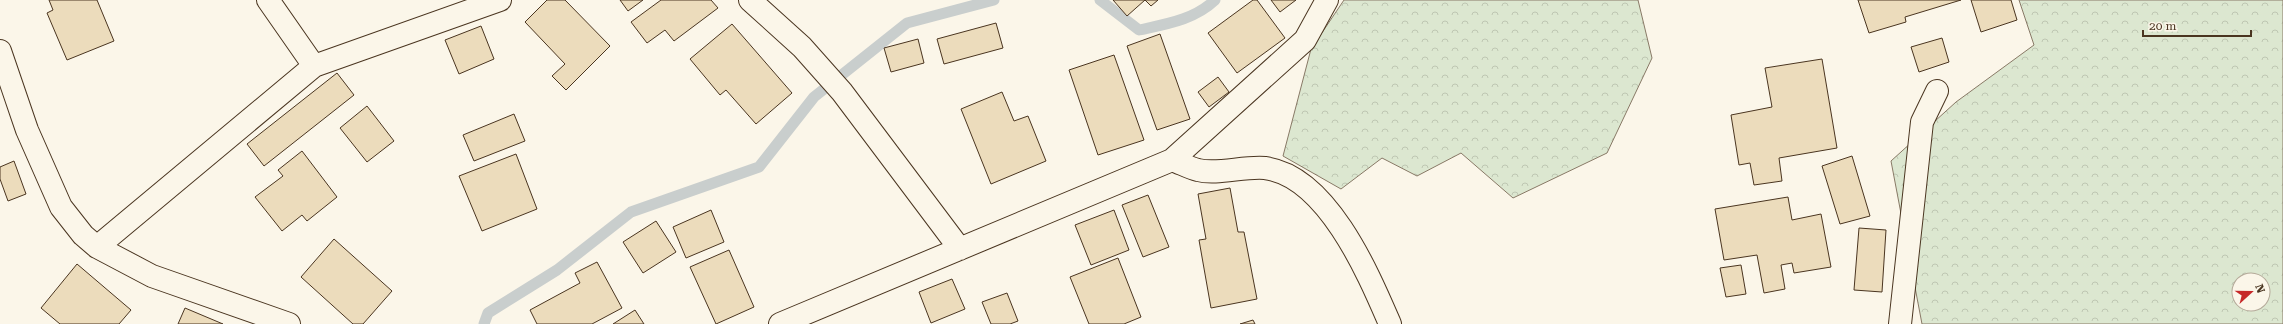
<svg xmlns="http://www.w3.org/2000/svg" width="2283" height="324" font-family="'Roboto Serif',serif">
<defs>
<pattern id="forest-crowns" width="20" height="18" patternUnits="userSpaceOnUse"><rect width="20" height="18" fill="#dce7d0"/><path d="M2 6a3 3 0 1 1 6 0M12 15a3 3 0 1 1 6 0" fill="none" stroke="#bec7b2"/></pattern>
</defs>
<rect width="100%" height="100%" fill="#fbf6e9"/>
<!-- forest -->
<path fill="url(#forest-crowns)" stroke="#887966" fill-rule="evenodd" d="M1344,0H1638L1652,58L1607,153L1513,198L1461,153L1417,176L1382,158L1341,189L1283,156L1311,49Z
M2019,0H2283V324H1922L1891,161L1956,102L2034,45ZM2239,280H2263V304H2239Z"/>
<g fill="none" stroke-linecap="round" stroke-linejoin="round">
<!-- stream -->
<path stroke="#c9cecd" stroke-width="11" d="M1100,0L1139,30C1166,24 1194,20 1215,0
M484,324L488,313L557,270L631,212L759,167L814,97L907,23L994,0"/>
</g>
<!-- building -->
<path fill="#ecdcbc" stroke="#4a3520" d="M49,0H97L114,41L67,60L47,13L53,10Z
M547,0H565L610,46L566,90L552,76L565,64L525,22Z
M620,0H643L628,11Z
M661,0H711L718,8L674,41L665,30L647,43L631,22Z
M1113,0H1145L1127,16Z
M1145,0H1158L1151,6Z
M1253,0H1257L1285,38L1237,73L1208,33Z
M1271,0H1296L1280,12Z
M1858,0H1961L1905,17L1906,22L1869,33Z
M1971,0H2011L2017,20L1981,32Z
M996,23L1003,48L944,64L937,39Z
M732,24L792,93L756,124L726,90L720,95L690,59Z
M481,26L494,59L459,74L445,40Z
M1160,34L1190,119L1157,130L1127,46Z
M1942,38L1949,62L1919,72L1911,47Z
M918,39L924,63L891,72L884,48Z
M1114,55L1144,140L1098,155L1069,70Z
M1822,59L1837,148L1779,158L1782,181L1754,185L1750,163L1739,165L1731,115L1772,107L1765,68Z
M337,73L354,95L264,166L247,144Z
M1218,77L1229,92L1209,107L1198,92Z
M1002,92L1014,121L1028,116L1046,161L991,184L961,109Z
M367,106L394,141L367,162L340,128Z
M514,114L525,141L474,161L463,135Z
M302,151L337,197L307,221L302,215L282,231L255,197L283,176L278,170Z
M516,154L537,209L482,231L459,176Z
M1852,156L1870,216L1840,224L1822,166Z
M14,161L26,194L8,201L0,179V167Z
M1230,188L1238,232H1244L1257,299L1211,308L1199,240L1206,239L1198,194Z
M1148,195L1169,247L1143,257L1122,205Z
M1788,197L1792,220L1821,214L1831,267L1794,273L1792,263L1781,265L1785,289L1764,293L1757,255L1724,260L1715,209Z
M711,210L724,242L686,258L673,227Z
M1114,210L1129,250L1091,265L1075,225Z
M656,221L676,252L643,273L623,242Z
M1859,228L1886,230L1882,292L1854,290Z
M334,239L392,291L363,324H353L301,277Z
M729,250L754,307L716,324L690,267Z
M1118,258L1141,317L1124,324H1089L1070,277Z
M597,262L622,308L592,324H537L530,310L580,283L575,273Z
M77,264L131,310L119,324H60L41,308Z
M1741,265L1746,294L1726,297L1720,268Z
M952,279L965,309L931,323L919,292Z
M1007,293L1018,321L1010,324H991L982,302Z
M185,308L223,324H178Z
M635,310L644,324H613Z
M1253,320L1255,324H1240Z"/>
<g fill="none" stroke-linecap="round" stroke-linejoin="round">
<!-- minor casing -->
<g stroke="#4a3520" stroke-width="24">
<path id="minor" d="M268,0L314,66L500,0
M750,0L802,47L842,92L960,249
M0,51L27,130L61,207L83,235L97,247L152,276L289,324
M1172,160C1181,163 1189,168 1198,170C1217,175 1244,166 1265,168C1327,176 1368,273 1390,324
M97,247L314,66
M780,324L1172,160L1305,40L1327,0
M1900,324L1922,122L1937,91"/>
</g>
<!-- minor -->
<use href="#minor" stroke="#fbf6e9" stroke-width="22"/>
</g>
<!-- north arrow -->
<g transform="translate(2251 292) rotate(69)"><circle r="19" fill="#fbf6e9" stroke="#b4a999"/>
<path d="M0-3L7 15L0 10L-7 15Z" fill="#c62828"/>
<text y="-6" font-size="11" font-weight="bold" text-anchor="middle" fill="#4a3520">N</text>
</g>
<!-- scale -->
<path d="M2143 30v6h108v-6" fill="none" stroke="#4a3520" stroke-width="2"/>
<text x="2149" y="30" font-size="12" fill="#4a3520" stroke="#fbf6e9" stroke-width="3" paint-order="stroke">20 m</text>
</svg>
